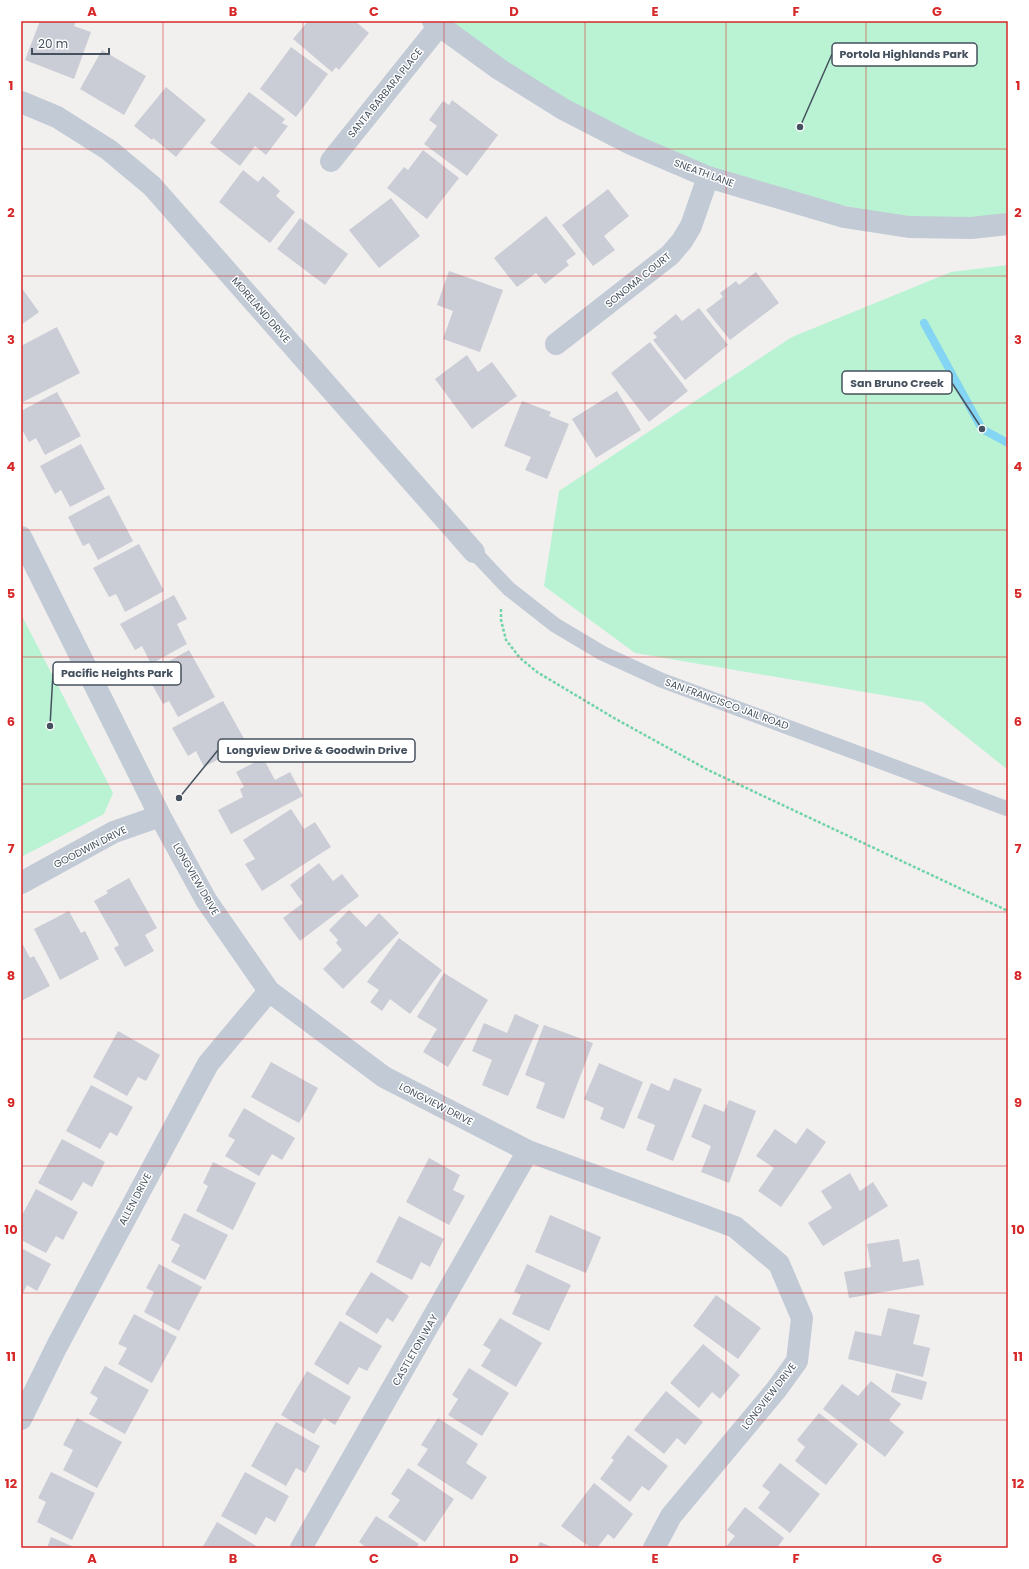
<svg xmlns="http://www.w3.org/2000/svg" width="1029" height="1569" font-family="Poppins,sans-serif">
<rect width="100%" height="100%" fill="#f2efef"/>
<!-- green -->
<path fill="#baf3d3" d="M453,21H1008V233H979L707,178L441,31Z
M1008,265V770L923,702L635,653L544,586L559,491L792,337L951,272Z
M21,614L113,793L104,814L21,857Z"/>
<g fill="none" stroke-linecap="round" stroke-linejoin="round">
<!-- stream -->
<path stroke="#83d5f3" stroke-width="8" d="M924,323L982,429L1008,443"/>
</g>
<!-- building -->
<path fill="#cacdd5" d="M40,21H76L74,26L91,32L74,79L25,60Z
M308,21H355L369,33L339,70L336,67L332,72L293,39Z
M291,47L328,74L296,117L260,89Z
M102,50L146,76L124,115L80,89Z
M166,87L206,120L176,157L153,138L152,140L134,126Z
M249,92L285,119L282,123L288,126L266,155L255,146L240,166L210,143Z
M452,100L498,135L467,176L424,144L437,126L429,120L443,101L449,105Z
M423,150L459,178L427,219L387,188L404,167L408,170Z
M243,170L258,182L263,176L280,191L276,196L295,212L270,243L219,202Z
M608,189L629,216L604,236L615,250L593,266L562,225Z
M391,198L420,236L379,268L349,230Z
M546,216L576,254L566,261L569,265L545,284L536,273L517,287L494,258Z
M300,218L348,254L325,285L277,249Z
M449,271L503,290L480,352L443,339L453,311L437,305Z
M756,272L779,303L730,340L706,310L723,297L720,293L736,281L739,285Z
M21,287L39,312L21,325Z
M699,308L728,345L685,380L653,340L657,337L653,333L676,314L682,321Z
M57,327L80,373L21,403V346Z
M650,342L688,391L649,422L611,373Z
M467,355L478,372L492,362L517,396L472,429L435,379Z
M617,391L641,430L596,458L572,419Z
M57,392L81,436L45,455L36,438L29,442L21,428V411Z
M522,401L551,412L549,416L569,424L547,479L525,470L531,457L504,446Z
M81,444L105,489L70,507L61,490L55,494L40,466Z
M109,495L133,541L98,560L89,543L83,546L68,517Z
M139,544L164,591L125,612L116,594L109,597L93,568Z
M174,595L187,619L177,624L187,644L151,664L142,646L135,650L120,624Z
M189,650L215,697L178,717L169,701L163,704L146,674Z
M223,701L247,744L204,767L196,751L188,756L172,728Z
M263,758L275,780L290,772L303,796L231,834L218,810L243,797L240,789L244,787L236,772Z
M291,809L304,829L315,822L331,847L262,891L245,864L255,859L243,840Z
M319,863L333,881L342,874L359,896L300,941L283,918L303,903L290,885Z
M129,878L157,928L145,935L154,951L125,967L114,948L119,945L94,901L108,893L106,891Z
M349,910L366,927L379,913L399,933L343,989L323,969L342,950L336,943L338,940L329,930Z
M69,911L81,933L85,931L99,959L60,980L34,929Z
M399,938L442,970L410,1014L390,999L382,1011L370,1002L379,990L367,982Z
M21,941L30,958L34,956L50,986L21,1001Z
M444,973L488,1000L448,1067L423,1052L437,1029L417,1017Z
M515,1014L539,1025L508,1096L482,1085L492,1060L472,1051L484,1023L507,1033Z
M544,1025L593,1043L564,1119L536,1108L545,1083L525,1075Z
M118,1031L160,1055L146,1081L138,1077L127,1096L93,1077Z
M271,1062L318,1088L299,1123L251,1097Z
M599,1063L643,1082L624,1129L600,1119L604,1108L584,1099Z
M674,1078L702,1089L673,1161L646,1150L655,1125L637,1118L651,1083L669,1091Z
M91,1085L133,1107L117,1136L110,1132L100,1149L66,1131Z
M729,1100L756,1111L729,1183L701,1172L711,1146L691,1137L704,1104L724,1112Z
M244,1108L295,1138L282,1160L272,1154L259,1176L225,1156L235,1140L228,1136Z
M807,1128L826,1142L781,1207L758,1191L774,1168L756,1156L775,1129L796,1144Z
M62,1139L105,1162L92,1187L83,1182L72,1201L38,1183Z
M429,1158L460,1175L453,1190L465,1196L449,1225L406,1202Z
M213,1162L256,1183L233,1230L196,1211L208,1186L203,1183Z
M850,1173L860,1191L873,1182L888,1206L823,1246L808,1223L832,1208L821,1191Z
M36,1189L78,1212L63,1240L56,1236L46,1253L21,1240V1217Z
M184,1213L228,1235L205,1280L171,1262L180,1245L171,1240Z
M550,1215L601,1237L586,1273L535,1252Z
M399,1216L444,1239L430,1267L421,1262L412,1280L376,1262Z
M899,1239L903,1262L919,1259L924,1285L849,1298L844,1272L871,1267L867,1244Z
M21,1248L51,1264L37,1291L27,1285L21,1297Z
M159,1264L202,1287L179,1331L144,1312L154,1292L146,1288Z
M527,1264L571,1285L549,1331L512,1314L521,1295L514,1292Z
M371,1272L409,1296L393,1322L387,1318L377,1334L345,1314Z
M716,1295L761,1328L738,1359L693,1326Z
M888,1308L920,1315L913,1344L930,1348L923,1377L848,1359L855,1331L881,1336Z
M134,1314L177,1337L152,1383L118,1364L127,1348L118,1344Z
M500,1318L542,1343L516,1387L481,1366L491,1350L483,1345Z
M340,1321L382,1346L367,1371L359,1367L348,1385L314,1364Z
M703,1344L740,1375L720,1399L712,1392L699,1408L670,1383Z
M105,1366L149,1390L125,1434L89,1414L98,1398L90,1393Z
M469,1368L509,1393L482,1436L448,1415L458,1399L452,1395Z
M307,1371L351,1397L335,1425L324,1418L314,1434L281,1415Z
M896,1373L927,1382L922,1400L891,1392Z
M871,1381L901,1404L889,1420L904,1432L885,1457L823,1409L842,1384L858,1396Z
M666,1391L703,1422L685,1445L677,1438L664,1454L634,1430Z
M819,1413L858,1444L826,1485L795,1461L805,1447L797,1440Z
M77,1418L122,1442L97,1488L63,1470L73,1450L63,1445Z
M438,1418L478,1444L466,1463L487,1477L472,1500L417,1465L428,1449L421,1445Z
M276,1422L320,1446L305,1473L296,1468L286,1486L251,1466Z
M628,1435L668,1466L649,1491L642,1486L630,1502L600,1479L614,1460L611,1458Z
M780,1463L820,1494L790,1533L758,1508L770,1492L762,1486Z
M408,1468L454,1499L425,1542L388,1517L400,1500L391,1494Z
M51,1472L95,1493L72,1540L37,1522L46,1502L38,1498Z
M245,1472L289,1496L275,1522L266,1517L256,1535L221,1516Z
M594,1483L633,1514L614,1539L608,1534L597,1548H591L561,1526Z
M745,1507L784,1538L777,1548H725L735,1536L727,1530Z
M376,1516L419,1544L416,1548H367L359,1542Z
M217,1522L258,1547L257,1548H202Z
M51,1537L76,1548H47Z
M540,1542L554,1548H537Z"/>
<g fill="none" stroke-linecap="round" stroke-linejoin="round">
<!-- path -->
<path stroke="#6fd4a8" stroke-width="2.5" stroke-dasharray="3 2" stroke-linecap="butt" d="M501,609V620L506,640L520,658L537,672L614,718L708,770L1008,911"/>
<!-- lane -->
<path stroke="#c1cad5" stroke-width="15" d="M474,552L509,589L555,625L602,653L661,680L1008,809"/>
<!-- street -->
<path stroke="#c1cad5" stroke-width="22" d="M433,21L499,69L563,109L631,144L708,177L844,217L909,227L971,228L1008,224
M21,102L57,117L109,150L152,186L474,552
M331,161L439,26
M556,344L670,255L682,241L691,226L708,177
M21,537L160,816L206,900L269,991L384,1077L528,1151L735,1227L779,1264L802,1318L797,1361L776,1390L671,1516L654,1548
M21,883L114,832L160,816
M21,1419L57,1346L208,1064L269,991
M301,1548L528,1151"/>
</g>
<!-- grid -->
<path fill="none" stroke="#d62828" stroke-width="1" stroke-opacity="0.55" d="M163,21V1548M303,21V1548M444,21V1548M585,21V1548M726,21V1548M866,21V1548M21,149H1008M21,276H1008M21,403H1008M21,530H1008M21,657H1008M21,784H1008M21,912H1008M21,1039H1008M21,1166H1008M21,1293H1008M21,1420H1008"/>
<g text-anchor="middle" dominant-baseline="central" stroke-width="3" stroke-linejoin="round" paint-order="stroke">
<!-- street labels -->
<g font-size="10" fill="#45515e" stroke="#fff">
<text transform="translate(385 93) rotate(-51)">SANTA BARBARA PLACE</text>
<text transform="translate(704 173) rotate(20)">SNEATH LANE</text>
<text transform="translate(638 280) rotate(-39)">SONOMA COURT</text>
<text transform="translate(261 310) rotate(49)">MORELAND DRIVE</text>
<text transform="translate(727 704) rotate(20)">SAN FRANCISCO JAIL ROAD</text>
<text transform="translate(90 847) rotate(-27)">GOODWIN DRIVE</text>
<text transform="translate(196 879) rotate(60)">LONGVIEW DRIVE</text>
<text transform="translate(436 1104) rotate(27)">LONGVIEW DRIVE</text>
<text transform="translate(135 1199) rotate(-62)">ALLEN DRIVE</text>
<text transform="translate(415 1350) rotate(-60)">CASTLETON WAY</text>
<text transform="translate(769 1396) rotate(-52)">LONGVIEW DRIVE</text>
</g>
</g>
<!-- callouts -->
<path fill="none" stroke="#45515e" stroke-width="1.5" d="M800 127L832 54M982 429L952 383M50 726L53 673M179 798L218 750"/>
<g fill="#45515e" stroke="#fff" stroke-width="1.5">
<circle cx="800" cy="127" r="4"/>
<circle cx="982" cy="429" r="4"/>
<circle cx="50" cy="726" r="4"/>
<circle cx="179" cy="798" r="4"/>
</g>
<g fill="#fff" stroke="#45515e" stroke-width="1.5">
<rect x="832" y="43" width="145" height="23" rx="4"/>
<rect x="842" y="371" width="110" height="23" rx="4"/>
<rect x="53" y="662" width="128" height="23" rx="4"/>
<rect x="218" y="739" width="197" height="23" rx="4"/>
</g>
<g font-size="11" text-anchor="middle" font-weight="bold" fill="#45515e">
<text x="904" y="58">Portola Highlands Park</text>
<text x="897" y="387">San Bruno Creek</text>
<text x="117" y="677">Pacific Heights Park</text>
<text x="317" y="754">Longview Drive &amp; Goodwin Drive</text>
</g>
<!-- border -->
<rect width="1029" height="1569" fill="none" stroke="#ffffff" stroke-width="44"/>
<!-- scale -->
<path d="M32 48v6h77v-6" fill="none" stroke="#45515e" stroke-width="2"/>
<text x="38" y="48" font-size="12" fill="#45515e" stroke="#ffffff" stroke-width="3" paint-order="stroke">20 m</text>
<rect x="22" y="22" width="985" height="1525" fill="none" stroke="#d62828" stroke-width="1.5"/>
<g font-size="13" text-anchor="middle" font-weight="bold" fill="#d62828">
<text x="92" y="16">A</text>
<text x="233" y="16">B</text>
<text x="374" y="16">C</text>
<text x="514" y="16">D</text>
<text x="655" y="16">E</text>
<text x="796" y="16">F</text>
<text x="937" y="16">G</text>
<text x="11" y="90">1</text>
<text x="1018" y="90">1</text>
<text x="11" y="217">2</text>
<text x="1018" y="217">2</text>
<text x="11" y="344">3</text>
<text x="1018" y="344">3</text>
<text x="11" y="471">4</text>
<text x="1018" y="471">4</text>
<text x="11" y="598">5</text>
<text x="1018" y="598">5</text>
<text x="11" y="726">6</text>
<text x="1018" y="726">6</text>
<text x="11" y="853">7</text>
<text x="1018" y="853">7</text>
<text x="11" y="980">8</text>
<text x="1018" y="980">8</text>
<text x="11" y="1107">9</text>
<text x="1018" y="1107">9</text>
<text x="11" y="1234">10</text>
<text x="1018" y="1234">10</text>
<text x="11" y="1361">11</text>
<text x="1018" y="1361">11</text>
<text x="11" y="1488">12</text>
<text x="1018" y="1488">12</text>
<text x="92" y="1563">A</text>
<text x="233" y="1563">B</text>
<text x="374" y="1563">C</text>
<text x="514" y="1563">D</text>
<text x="655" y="1563">E</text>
<text x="796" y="1563">F</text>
<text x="937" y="1563">G</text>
</g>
</svg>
